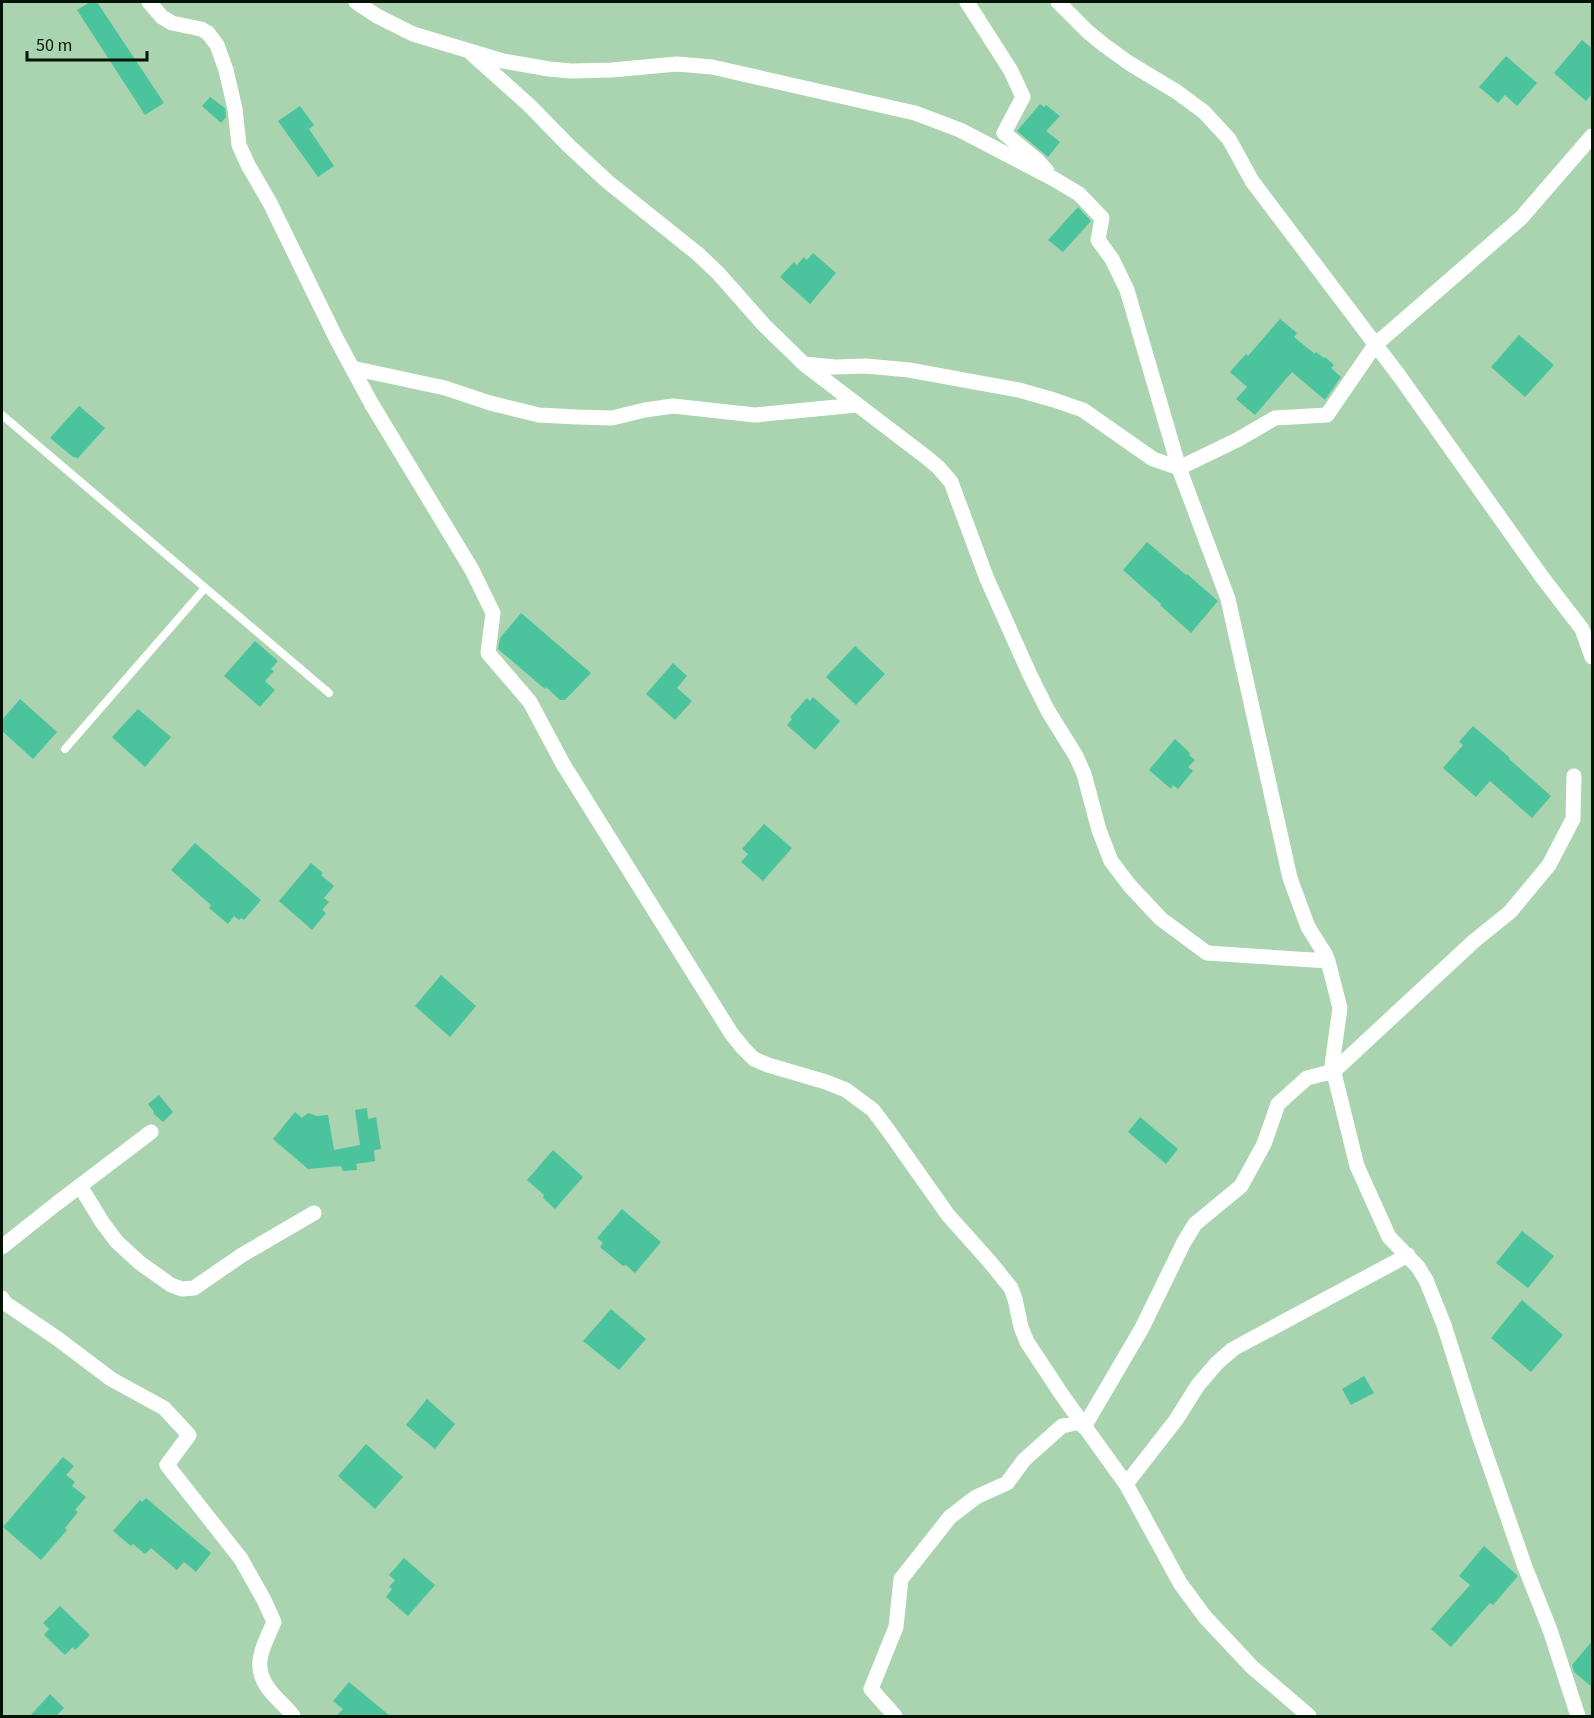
<svg xmlns="http://www.w3.org/2000/svg" width="1594" height="1718" font-family="'Source Sans 3',sans-serif">
<rect width="100%" height="100%" fill="#a9d4af"/>
<!-- building -->
<path fill="#4bc39d" d="M90,2H97L164,103L145,115L77,10Z
M1582,40L1593,49V93L1586,101L1554,73Z
M1506,56L1537,83L1517,106L1505,95L1498,103L1479,87Z
M210,97L225,108L226,117L221,123L202,106Z
M1040,104L1044,107L1046,105L1060,116L1046,131L1060,142L1048,157L1017,131Z
M300,106L314,125L309,129L334,166L318,177L278,121Z
M1078,207L1091,221L1063,252L1048,240Z
M813,253L836,273L810,304L780,277L794,262L797,265L804,257L807,260Z
M1280,319L1297,333L1294,337L1315,354L1316,352L1324,358L1325,357L1334,365L1331,368L1341,377L1325,400L1292,372L1255,415L1236,399L1247,387L1230,372L1246,354L1248,356Z
M1519,335L1554,365L1525,397L1491,367Z
M79,406L105,428L78,458L73,457L50,438Z
M1147,542L1186,575L1187,574L1218,601L1191,633L1160,605L1161,604L1123,570Z
M521,613L591,673L565,700H560L546,687L545,689L498,649L500,638Z
M255,641L278,661L271,669L274,671L265,681L275,690L260,707L224,676Z
M855,646L885,674L856,705L826,677Z
M673,663L687,676L677,688L692,701L675,720L646,694Z
M813,697L840,721L815,750L787,725L792,719L790,717L807,698L810,701Z
M20,699L57,732L33,759L2,731V720Z
M138,709L171,737L145,767L112,737Z
M1473,726L1510,758L1509,759L1551,796L1532,818L1490,781L1476,797L1443,768L1463,745L1459,742Z
M1175,739L1190,753L1189,755L1195,760L1188,767L1193,771L1178,789L1173,785L1171,789L1149,770Z
M764,824L792,848L763,881L741,862L748,854L742,849Z
M195,843L261,900L244,920L241,918L239,920L234,916L228,924L209,908L211,905L171,870Z
M311,863L323,873L321,875L334,886L324,898L329,902L322,910L326,913L312,930L279,901Z
M441,975L476,1006L450,1037L415,1006Z
M159,1095L173,1112L163,1122L153,1113L154,1112L148,1104Z
M367,1108L368,1119L376,1117L381,1149L374,1150L375,1161L356,1164L357,1170L343,1171L341,1166L308,1169L273,1139L295,1112L302,1118L308,1113L317,1116L328,1115L334,1150L360,1145L355,1110Z
M1140,1117L1178,1149L1166,1164L1128,1132Z
M553,1150L583,1177L555,1209L543,1198L544,1195L527,1180Z
M622,1209L661,1242L635,1273L626,1265L623,1266L600,1247L603,1243L597,1238Z
M1522,1231L1554,1256L1528,1288L1496,1263Z
M1522,1300L1563,1335L1531,1372L1491,1338Z
M611,1309L646,1339L619,1370L583,1341Z
M1364,1376L1374,1393L1351,1405L1342,1389Z
M427,1399L455,1424L435,1449L406,1425Z
M366,1444L403,1477L375,1509L338,1476Z
M63,1457L74,1466L66,1475L75,1482L72,1486L86,1497L75,1510L78,1512L65,1528L67,1530L41,1560L3,1527Z
M146,1498L211,1553L196,1572L184,1562L177,1570L151,1548L145,1554L133,1544L131,1546L113,1531L140,1500L142,1502Z
M1484,1546L1518,1576L1493,1605L1490,1603L1451,1647L1431,1629L1470,1585L1459,1576Z
M404,1558L435,1585L408,1616L386,1597L392,1589L389,1587L395,1580L389,1575Z
M60,1606L90,1635L75,1650L73,1647L65,1655L44,1635L49,1629L43,1623Z
M1593,1640V1688L1574,1672L1572,1665Z
M349,1682L390,1716H336L343,1709L333,1701Z
M50,1694L64,1708L56,1716H30Z"/>
<g fill="none" stroke-linecap="round" stroke-linejoin="round">
<!-- lane -->
<path stroke="#fff" stroke-width="8" d="M2,415L329,693
M65,749L205,588"/>
<!-- street -->
<path stroke="#fff" stroke-width="15" d="M149,2L162,17L172,23L201,29L208,33L217,45L226,70L235,109L239,145L248,165L270,203L336,338L371,403L472,570L493,613L488,653L530,702L563,764L731,1033L743,1048L754,1059L768,1065L826,1082L846,1090L873,1110L888,1130L948,1215L990,1262L1011,1288L1015,1299L1021,1327L1027,1342L1062,1395L1126,1484L1180,1583L1205,1617L1252,1667L1309,1716
M356,2L377,16L413,34L503,61L549,69L571,71L612,70L677,64L712,67L915,113L960,130L1054,179L1079,194L1102,218L1098,240L1112,259L1127,290L1179,468L1228,599L1290,878L1308,927L1325,954L1328,961L1340,1008L1332,1065L1357,1166L1389,1237L1418,1267L1426,1280L1444,1325L1477,1429L1525,1567L1550,1630L1578,1716
M967,2L1011,71L1023,97L1004,133L1037,160L1047,171
M1058,2L1087,31L1104,45L1129,63L1177,92L1204,112L1229,139L1252,181L1400,377L1542,577L1582,629L1592,657
M472,54L529,105L569,146L608,182L698,254L718,273L764,325L804,364L926,457L938,467L951,482L987,579L1030,675L1048,711L1076,756L1084,774L1099,830L1111,861L1130,886L1161,919L1207,953L1328,961
M804,364L835,367L866,366L909,370L1019,390L1054,400L1083,410L1153,459L1179,468L1237,440L1275,418L1327,415L1375,345L1521,218L1592,136
M352,368L445,388L490,403L539,415L577,417L612,418L645,410L673,406L755,415L857,405
M80,1186L102,1222L117,1242L140,1263L171,1285L182,1289L194,1288L242,1255L314,1213
M2,1247L56,1204L151,1132
M2,1298L5,1303L58,1339L111,1379L164,1408L189,1435L167,1465L241,1559L264,1600L274,1622C264,1645 251,1665 268,1688C275,1698 286,1706 293,1716
M1084,1427L1142,1328L1184,1242L1195,1224L1241,1186L1264,1144L1278,1104L1307,1078L1334,1071L1474,941L1510,912L1549,865L1573,819L1574,776
M1126,1484L1176,1420L1198,1385L1217,1363L1233,1349L1408,1255
M895,1716L871,1689L896,1627L901,1579L950,1517L976,1497L1007,1483L1024,1460L1062,1426L1081,1422"/>
</g>
<!-- border -->
<rect width="1594" height="1718" fill="none" stroke="#051407" stroke-width="6"/>
<!-- scale -->
<path d="M27 51v9h120v-9" fill="none" stroke="#051407" stroke-width="3"/>
<text x="36" y="51" font-size="18" fill="#051407" stroke="#a9d4af" stroke-width="4.5" paint-order="stroke">50 m</text>
</svg>
